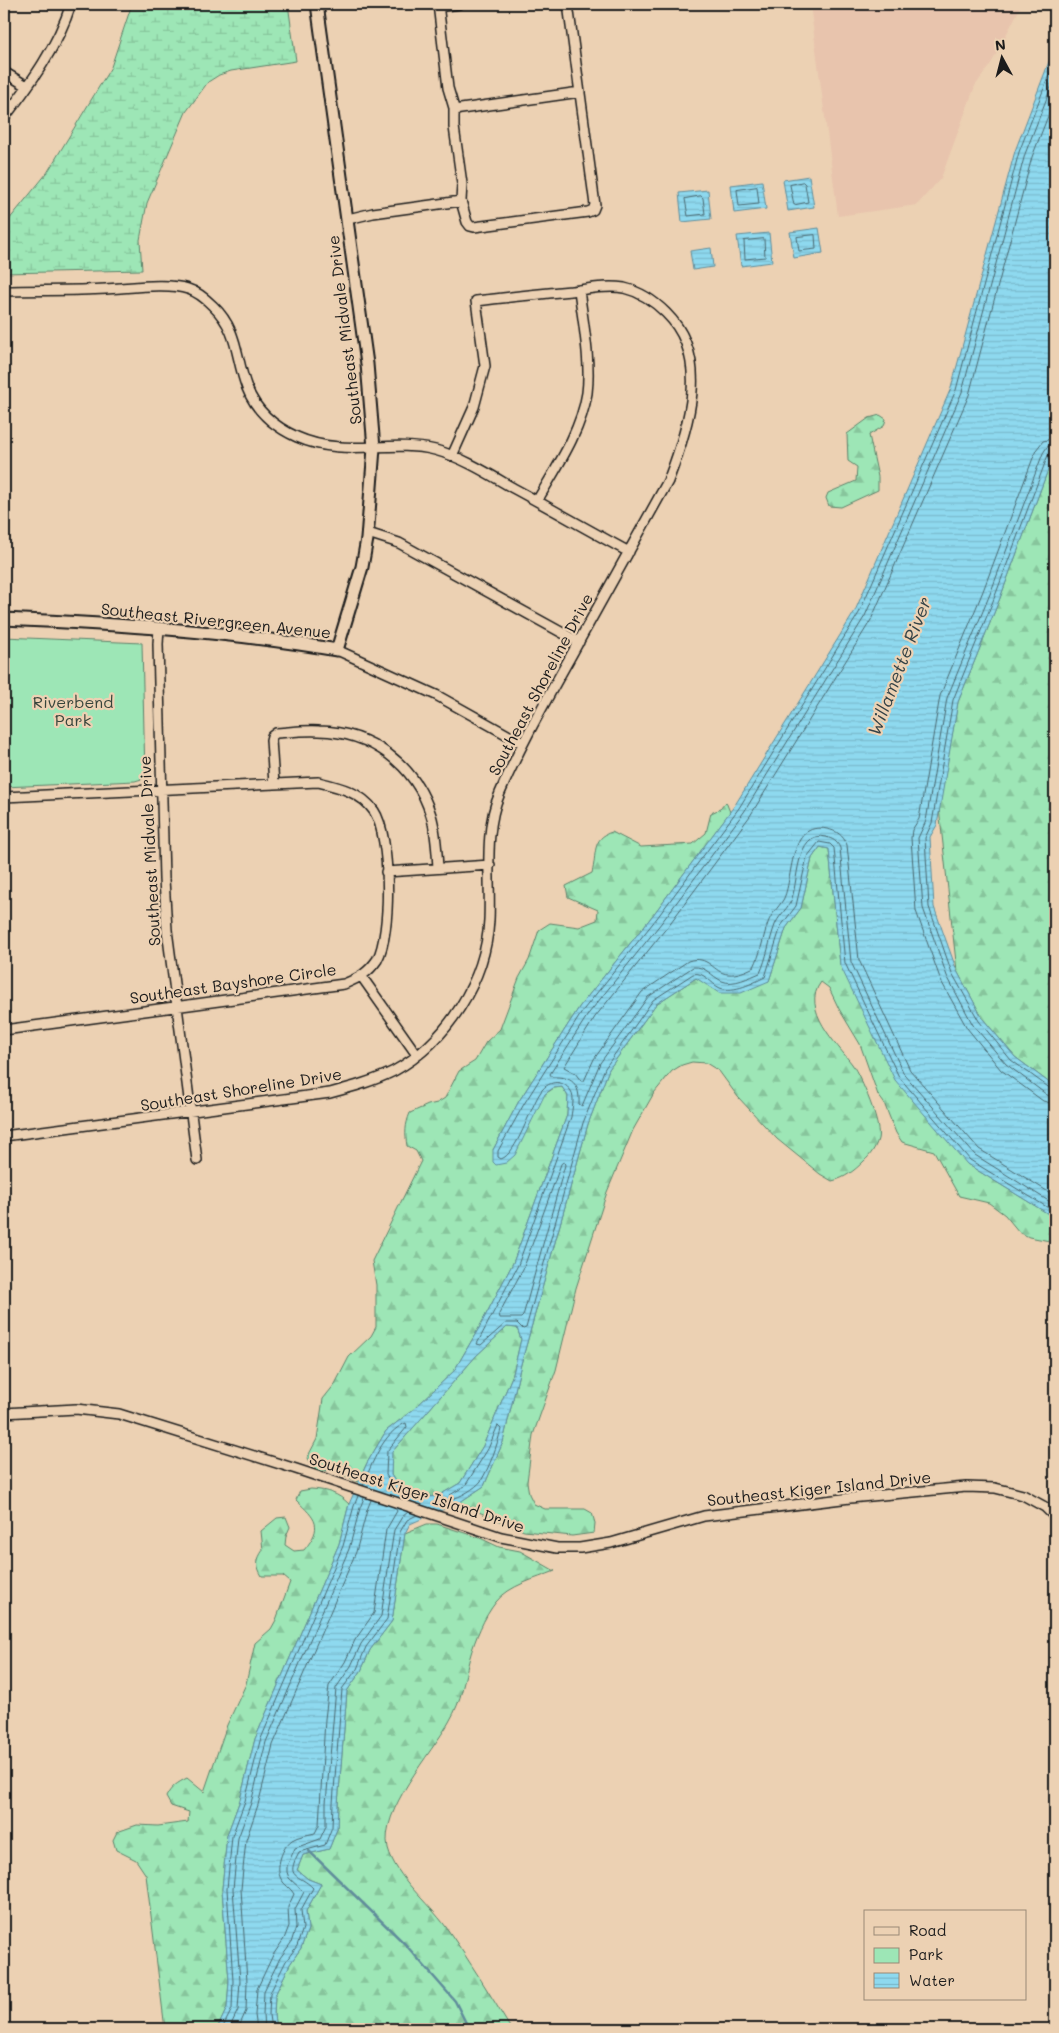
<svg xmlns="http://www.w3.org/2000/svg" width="1059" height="2033" font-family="Mali,sans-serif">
<defs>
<pattern id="forest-firs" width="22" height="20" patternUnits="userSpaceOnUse" patternTransform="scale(1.25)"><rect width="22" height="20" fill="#9de6b6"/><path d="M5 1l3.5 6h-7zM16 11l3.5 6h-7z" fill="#87c59c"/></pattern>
<pattern id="wetland-marsh" width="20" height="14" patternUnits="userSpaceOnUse" patternTransform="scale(1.25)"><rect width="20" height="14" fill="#9de6b6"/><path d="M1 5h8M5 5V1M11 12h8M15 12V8" fill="none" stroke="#87c59c"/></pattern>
<pattern id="water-rules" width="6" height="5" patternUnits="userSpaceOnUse" patternTransform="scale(1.25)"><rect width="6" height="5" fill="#8ed9ef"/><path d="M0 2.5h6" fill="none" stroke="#7abacc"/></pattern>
</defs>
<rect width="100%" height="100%" fill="#ecd1b3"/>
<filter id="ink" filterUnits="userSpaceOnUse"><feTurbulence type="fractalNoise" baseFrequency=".02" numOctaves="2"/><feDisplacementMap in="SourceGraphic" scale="10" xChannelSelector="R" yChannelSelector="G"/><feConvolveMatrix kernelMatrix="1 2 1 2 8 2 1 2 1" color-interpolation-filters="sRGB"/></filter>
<g filter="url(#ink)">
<!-- built -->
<path fill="#e8c4ad" d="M810,4H1020L1019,10L992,62L975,86L941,178L917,205L838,216Z"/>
<!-- forest -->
<path fill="url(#forest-firs)" stroke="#5c8169" d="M880,415L886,419L884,426L869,435L878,477V490L841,507L829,506L826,498L828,493L856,481L857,467L848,461L847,434L869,418Z
M1055,451V1087L1015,1057L983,1019L957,971L939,808L958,702L1000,598Z
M726,802L730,812L653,915L580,1006L519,1101L493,1150L545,1094L554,1088L562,1087L568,1096L567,1115L513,1263L479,1328L454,1371L414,1409L386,1431L367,1463L358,1482L332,1469L321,1472L312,1468L307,1458L317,1439L323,1399L335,1384L349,1357L371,1336L376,1327V1285L372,1261L421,1161L416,1151L407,1146C405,1134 405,1125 410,1113L428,1105L437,1103L445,1098L459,1071L475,1061L486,1042L500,1029L519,978L529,960L539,930L550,923L579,927L597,920L598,910L568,897L566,886L592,873C597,855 591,838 612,832L641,847L693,844L706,833L711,813L720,809Z
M820,847L829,849L840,965L967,1164L1055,1218V1242L1029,1237L1019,1232L1005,1215L989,1203L959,1196L934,1151L902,1142L896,1133L884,1103L878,1095L860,1044L839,1009L829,988L821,982C800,1009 837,1044 852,1064C861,1077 882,1125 878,1139C876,1147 870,1156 864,1161C854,1171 845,1178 832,1181L820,1174L777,1139L738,1097L719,1071L706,1063L692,1062L682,1065L672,1071L654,1093L633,1130L607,1192L576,1288L556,1370L533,1435L527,1482L529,1494L534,1504L545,1509H585L592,1513L595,1523L594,1533L572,1536L524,1531L474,1510L460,1502L484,1486L503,1442L521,1364L588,1124L609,1069L656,1004L696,978L705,983L769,981L786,928L801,908L812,858Z
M507,1327L517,1328L521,1339L513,1374L483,1446L460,1483L438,1496L415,1498L401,1490L391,1475V1453L476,1356Z
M311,1489C327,1490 338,1493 349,1504L339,1544L255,1739L240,1800L227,1835L222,1889L229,1981L227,2008L217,2029H165L146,1875L136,1860L116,1850L113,1840L117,1832L137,1825L158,1826L188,1822L189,1812L171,1806L166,1797C171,1787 177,1783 187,1778L204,1792L227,1725L246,1684L255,1643L271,1629L276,1620L290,1582L283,1576H262C256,1566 256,1560 263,1550L261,1531L277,1518L286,1517L290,1527L286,1536L285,1545L294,1551L304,1550C324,1526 316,1519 296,1500L300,1491Z
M427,1524H437L480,1538L499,1547L520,1551L555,1571C536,1579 509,1585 496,1602C484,1617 475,1639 470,1657C463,1682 463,1698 449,1722C432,1753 379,1811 388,1848C396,1878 428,1902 446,1927C469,1960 490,1994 511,2029H276L274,2015L275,1995L290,1964L301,1948L308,1929L306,1911L321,1884L308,1879L297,1870L303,1855L329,1849L337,1829L338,1804L347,1691L361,1671L370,1650L392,1621L405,1533Z"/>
<!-- wetland -->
<path fill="url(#wetland-marsh)" stroke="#5c8169" d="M132,4H288L296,61L231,71L219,75L208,82L186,112L147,203L140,240L142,270L4,273V226L47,173L111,67Z"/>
<!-- green -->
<path fill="#9de6b6" stroke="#5c8169" d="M4,637L142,643L145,778L135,781L4,787Z"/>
<!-- water -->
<path fill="url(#water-rules)" stroke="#608d9b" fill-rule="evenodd" d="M1055,46V451L1000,598L958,702L937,825L930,837L934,907L957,971L983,1019L1015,1057L1055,1087V1218L967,1164L895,1080L840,965L829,849L820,847L812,858L801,908L786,928L769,981L741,993H719L696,978L656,1004L609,1069L588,1124L521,1364L503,1442L484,1486L460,1502L410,1524L405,1533L392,1621L370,1650L361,1671L347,1691L338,1804L337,1829L329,1849L303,1855L297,1870L308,1879L321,1884L306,1911L308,1929L301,1948L290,1964L275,1995L274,2015L276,2029H217L227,2008L229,1981L222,1889L227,1835L240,1800L255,1739L339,1544L349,1504L367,1463L386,1431L414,1409L454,1371L479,1328L513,1263L567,1115L568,1096L562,1087L553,1088L545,1094L515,1155L506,1163L496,1165L493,1162V1150L519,1101L580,1006L653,915L735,805L855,611L951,388L1015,151ZM507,1327L517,1328L521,1339L513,1374L483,1446L460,1483L438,1496L415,1498L401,1490L391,1475L392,1452L476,1356Z
M809,176L814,207L788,211L783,180Z
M762,181L766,209L734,213L731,185Z
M708,190L711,219L682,222L679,193Z
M819,228L823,253L794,258L790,232Z
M769,233L772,262L741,266L737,236Z
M711,248L713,267L693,270L690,251Z"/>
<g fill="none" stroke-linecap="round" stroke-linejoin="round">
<!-- shore -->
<path stroke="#4a6870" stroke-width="1" d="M1055,60L1019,152L956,390L859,613L739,808L657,918L584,1009L524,1104L498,1151V1157L501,1159C517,1154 530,1108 540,1093C547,1081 562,1078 571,1091C575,1097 572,1109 571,1117L518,1265L477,1344L481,1345L506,1323H517L523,1329L526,1328L583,1123L605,1068L653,1000L693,974C704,971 711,984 720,988C734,993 753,983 765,977L781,926L796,906L807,857L819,842L830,844L834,848L845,963L899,1077L970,1160L1055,1212
M1055,77L1025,154L962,392L865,616L744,812L662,922L589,1013L550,1074L552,1077C572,1076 580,1084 579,1104L582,1106L600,1063L648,997L693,967C706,966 711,976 722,981C733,986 750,977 760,973C767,958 769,941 775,925C778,917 785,911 790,903C799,887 794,829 826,837C833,839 837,841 840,848L851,962L904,1074L975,1155L1055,1205
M1055,98L1032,157L969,395L871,620L750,816L668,926L595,1017L564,1067L575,1073L581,1081H584L594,1059L642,992L688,961C709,954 713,973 728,974C737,975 746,971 754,967C761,953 763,937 768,923C771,914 778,908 783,900C794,881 787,820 827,829C837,831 843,835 847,845L859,960L910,1070L979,1149L1055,1196
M803,182L805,184L808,202L794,205L790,185Z
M757,187L759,204L739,206L737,190Z
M701,196L703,198L705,214L688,216L685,199Z
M815,235L816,249L799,251L797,237Z
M764,239L765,257L745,259L744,241Z
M1055,438L1043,441L1036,450L983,591L940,696L919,819L912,830L911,838L916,911L941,981L967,1028L1001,1070L1043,1101L1055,1104
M1055,445L1047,447L1043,453L990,594L947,698L926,821L918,838L923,908L947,976L973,1025L1006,1064L1047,1095L1055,1097
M1055,452L1048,455L995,596L953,700L932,823L925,838L929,907L952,973L979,1021L1011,1060L1051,1089L1055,1090
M564,1162L565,1165L523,1316L521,1318H500L499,1314L524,1267L561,1164Z
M498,1426L501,1429C497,1446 490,1466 481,1481C476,1488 459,1498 451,1499L450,1495L465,1486L488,1449Z
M363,1485C372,1464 383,1432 406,1423L407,1427L387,1451L386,1475L398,1493L411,1501
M222,2029L232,2009L233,1981L227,1889L232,1836L245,1801L260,1741L343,1546L354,1506L358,1496
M229,2029L238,2010L240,1981L233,1889L238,1838L251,1803L266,1742L349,1549L360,1508L364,1498
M238,2029L246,2011L247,1982L241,1889L246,1840L258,1805L273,1745L356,1552L367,1510L371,1500
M257,2029L255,2015L257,1989L273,1955L284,1939L289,1926L288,1907L294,1894C291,1888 284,1885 281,1879C275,1868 282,1847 292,1840C298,1836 307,1835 315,1833L319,1825L325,1719L329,1686L345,1662L355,1640L374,1613L386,1530L397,1511L395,1508
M264,2029L263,2015L264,1991L280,1958L291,1943L296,1927L295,1909L304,1892L289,1878L287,1872V1866L295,1848L320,1839L326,1826V1803L336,1688L351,1666L361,1644L381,1616L394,1530L402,1517L408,1512
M271,2029L269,2015L270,1993L286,1961L297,1946L303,1928L301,1910L313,1888C299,1873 284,1880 299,1852L325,1845L332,1827L333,1803L342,1689L357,1669L366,1647L387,1619L400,1532L407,1520L417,1515"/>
<!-- stream -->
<path stroke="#608d9b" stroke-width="2.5" d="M309,1851L405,1944L455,2001L469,2029"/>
<!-- minor casing -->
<g stroke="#1c1c1c" stroke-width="12">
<path id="minor" d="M438,4L448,88L454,108V127L462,184L461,201L467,222L470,226L474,227L588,212L593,210L595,205L568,4
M438,7L459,4
M4,72L27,86
M454,110L580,92
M4,118C31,83 58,46 71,4
M348,219L373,213L461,201
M4,291C38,290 72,291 106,289C127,288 169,282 188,289C198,292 206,299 213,306C239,331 235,357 247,388C256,411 275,427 297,437C344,458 389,439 435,450C462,457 489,474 513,488C552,509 590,531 629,552
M537,501C556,468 581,432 587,393C591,361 583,322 579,290
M368,533L399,543L579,642
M159,628L158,644L164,879L167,930L197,1160
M337,650L436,695L522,743
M274,784L271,740L272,736L276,733C290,732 305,730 319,731C371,732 415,764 431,815C436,831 437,851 438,868
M4,797L318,782C339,787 361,792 374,811C391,836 392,934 377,960C368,973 359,978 344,984L4,1030
M386,872L490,865
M362,977L417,1055
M4,1136L330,1093C352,1087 374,1081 394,1071C447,1042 486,980 489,920C491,880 483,831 500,793C522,741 551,692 578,643C608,589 638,535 668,481C688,429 712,358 666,313C653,300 641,292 624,288C607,285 588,289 571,291C539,294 508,297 476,301L485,366L474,407L452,456
M4,1413L76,1409L119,1414L296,1469L501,1537L557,1548H580L611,1543L704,1516L850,1498L966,1487L995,1488L1023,1495L1045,1507L1055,1517"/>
</g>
<!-- tertiary casing -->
<g stroke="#1c1c1c" stroke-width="15">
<path id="tertiary" d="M4,619C115,624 227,631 337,650L362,567L367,539L374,448L367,364L317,4"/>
</g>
<!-- minor -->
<use href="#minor" stroke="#ecd1b3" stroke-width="9"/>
<!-- tertiary -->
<use href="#tertiary" stroke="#ecd1b3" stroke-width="11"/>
</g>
</g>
<g text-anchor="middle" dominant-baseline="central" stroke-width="4.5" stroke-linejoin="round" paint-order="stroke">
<!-- street labels -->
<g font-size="16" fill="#1c1c1c" stroke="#ecd1b3">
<text transform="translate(344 330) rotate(-97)">Southeast Midvale Drive</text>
<text transform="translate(216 620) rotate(6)">Southeast Rivergreen Avenue</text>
<text transform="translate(540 684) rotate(-62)">Southeast Shoreline Drive</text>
<text transform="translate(149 851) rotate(-93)">Southeast Midvale Drive</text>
<text transform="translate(233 983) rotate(-8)">Southeast Bayshore Circle</text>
<text transform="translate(241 1089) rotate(-9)">Southeast Shoreline Drive</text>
<text transform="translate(819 1488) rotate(-6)">Southeast Kiger Island Drive</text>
<text transform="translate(417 1492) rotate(18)">Southeast Kiger Island Drive</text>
</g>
<!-- park labels -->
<g font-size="16" fill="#36443b" stroke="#ecd1b3">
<text x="73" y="701">Riverbend<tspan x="73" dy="18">Park</tspan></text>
</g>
<!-- water labels -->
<g font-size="18" font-style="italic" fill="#334246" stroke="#ecd1b3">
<text transform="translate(899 666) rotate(-69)">Willamette River</text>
</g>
</g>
<!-- margin -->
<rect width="1059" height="2033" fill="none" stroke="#ecd1b3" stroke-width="20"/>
<rect x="10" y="10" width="1039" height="2013" fill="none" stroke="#1c1c1c" stroke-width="2" filter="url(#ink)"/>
<!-- legend -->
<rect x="864" y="1910" width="162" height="90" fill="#ecd1b3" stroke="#998977"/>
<rect x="874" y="1927" width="25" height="8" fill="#ecd1b3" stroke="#998977"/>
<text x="909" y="1936" font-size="15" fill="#1c1c1c">Road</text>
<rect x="874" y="1948" width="25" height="15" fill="#9de6b6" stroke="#998977"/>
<text x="909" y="1960" font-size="15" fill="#1c1c1c">Park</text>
<rect x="874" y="1973" width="25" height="15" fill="url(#water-rules)" stroke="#998977"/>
<text x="909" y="1986" font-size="15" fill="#1c1c1c">Water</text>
<!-- north arrow -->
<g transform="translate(1002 58) rotate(353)" stroke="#ecd1b3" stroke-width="4" paint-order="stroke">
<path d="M0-4L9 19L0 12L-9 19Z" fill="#1c1c1c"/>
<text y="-8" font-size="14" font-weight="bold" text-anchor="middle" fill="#1c1c1c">N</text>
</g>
</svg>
